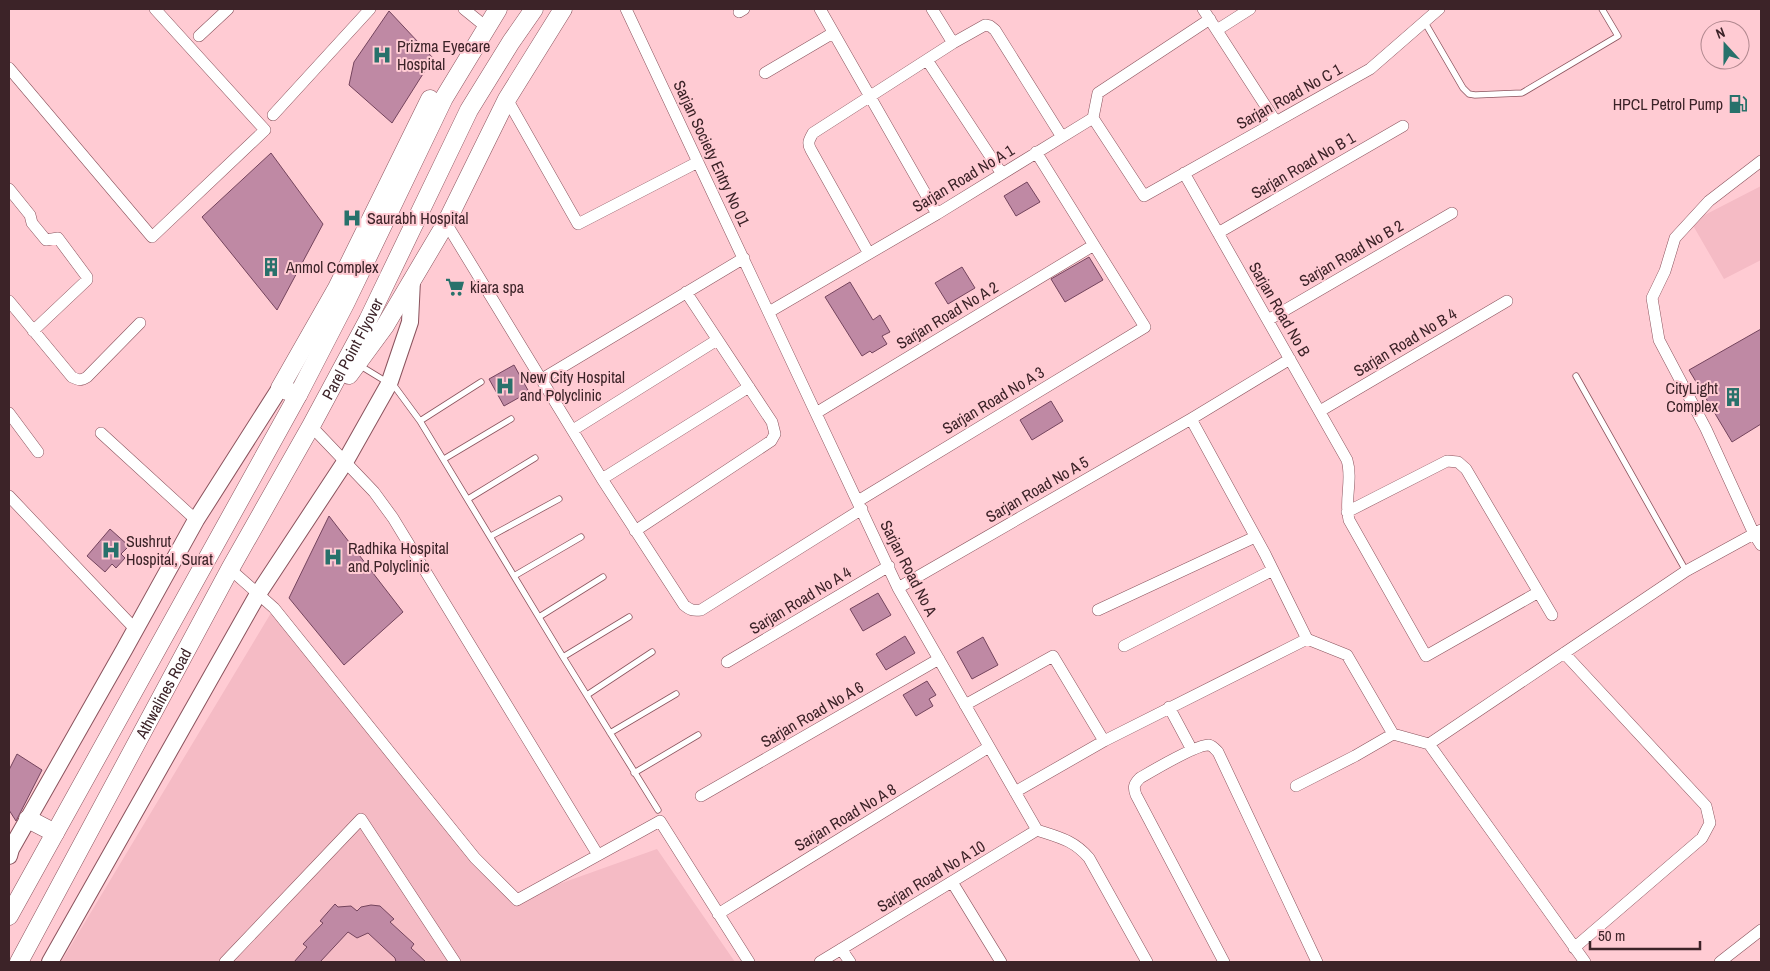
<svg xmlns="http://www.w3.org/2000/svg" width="1770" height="971" font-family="'Archivo Narrow',sans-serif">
<rect width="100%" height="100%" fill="#ffcbd3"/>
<!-- built -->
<path fill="#f5bbc5" d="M1761,186V260L1724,279L1691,222Z
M274,608L475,858L517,899L657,849L735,962H61Z"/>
<!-- building -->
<path fill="#bf89a4" stroke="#74445d" d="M389,11L433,58L392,123L349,85L354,62Z
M271,153L323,224L277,310L202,217Z
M1027,182L1040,202L1016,216L1004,196Z
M1089,257L1103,280L1065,302L1051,279Z
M962,267L975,288L948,304L935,283Z
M850,282L873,320L880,315L890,332L882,336L887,344L872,353L870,351L862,356L825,297Z
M1761,329V424L1732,442L1689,370Z
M514,365L529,392L504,406L489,379Z
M1051,401L1063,421L1032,440L1020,420Z
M329,516L403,612L344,665L289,598Z
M110,529L129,546L121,554L125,558L116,568L112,564L105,572L87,556Z
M878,593L891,615L863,631L850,609Z
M905,636L915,653L886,670L876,654Z
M983,637L998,665L972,679L957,652Z
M927,681L936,695L929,699L933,706L916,716L903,695Z
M17,754L42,770L16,821L9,810V770Z
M335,904L338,907L351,906L357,911L361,907L371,905L380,906L394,919L390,922L414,944L411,948L426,962H396L395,958L368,933L357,938L348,932L320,962H294L307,947L303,944L323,923L320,921Z"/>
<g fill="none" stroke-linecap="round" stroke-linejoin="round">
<!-- lane casing -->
<g stroke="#8a535d" stroke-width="7">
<path id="lane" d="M1424,21L1463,88L1469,94L1475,95L1522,93L1618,36L1602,9
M359,365L395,387L420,421L563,657L658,810
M1576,376L1686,571
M420,421L481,382
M444,459L511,419
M468,499L535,458
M491,536L559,499
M514,576L581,537
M539,617L603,577
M563,657L629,617
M587,695L652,652
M610,733L676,694
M634,773L698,735"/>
</g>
<!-- street casing -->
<g stroke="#8a535d" stroke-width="12">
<path id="street" d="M464,9L480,22
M626,9L898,588L1037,830
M820,9L937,214
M932,9L953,43
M1203,9L1276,122
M739,12L744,9
M1217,30L1250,9
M199,36L228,9
M927,60L1002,174
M9,68L152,237L265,130L155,9
M765,73L833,33
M507,99L578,224L698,162
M273,115L370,9
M1093,118L1098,93L1210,19
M1761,161L1709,201L1675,238L1665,271L1652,298L1659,340L1706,429L1754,534L1761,545
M1184,173L1347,460C1353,480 1344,500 1349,520L1426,656L1537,593
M9,189L30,215L32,223L46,240L58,238L87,277V280L33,331
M446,223L602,479L684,605C690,610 693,611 701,610L862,509
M1218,233L1403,126
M868,252L811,150C807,143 809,140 813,133L953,43L985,25L990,26L995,30L1062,137
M9,301L72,377C78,380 81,381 87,377L140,323
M769,312L937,214L1093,118L1144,196L1370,69L1439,9
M1268,320L1452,213
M542,379L744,258
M1320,411L1507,301
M9,413L38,452
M816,413L1094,245
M1191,419L1265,554L1307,639L1347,655L1393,734L1429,744L1686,571L1761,530
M311,426L374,492L393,518L598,855
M573,430L717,340
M101,433L196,520
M602,479L749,387
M9,496L136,630
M858,501L1145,327L1036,152
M1347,512L1447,461L1458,462L1466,469L1552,615
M635,531L771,441L775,434L772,422L686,292
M230,569L274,608L475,858L517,900L660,821L749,962
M898,588L1191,419L1290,359
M1098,610L1255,537
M1124,646L1273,570
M1564,653L1706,806L1710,823L1702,838L1574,948
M727,662L889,566
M965,705L1053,656L1104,741
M1169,707L1192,750
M1429,744L1585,962
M1296,786L1355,756L1393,734
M1015,792L1104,741L1307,639
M701,796L939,659
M1037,830C1058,837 1074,840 1089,858L1147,962
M952,882L1001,962
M718,914L989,747
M841,949L850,962
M225,962L361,819L455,962
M820,962L1037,830
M1224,962L1136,795C1133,787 1134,784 1140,778C1152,771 1197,744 1209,745C1213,746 1215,749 1218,752L1317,962
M1720,962L1761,930"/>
</g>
<!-- secondary casing -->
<g stroke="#8a535d" stroke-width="18">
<path id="secondary" d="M9,856L11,849L124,650L196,520L280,388
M50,962L258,594L345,462L389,384L410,322L412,280"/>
</g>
<!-- primary casing -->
<g stroke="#8a535d" stroke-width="19">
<g id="primary">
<path d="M349,375L385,326L446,223L507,99L563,9"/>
<path d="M298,395L280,388L337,288L430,99"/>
<path d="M28,819L55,833"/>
<path d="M9,916L298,395L346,302L444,98L498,9"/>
<path id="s1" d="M19,962L230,569L311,426L368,320L469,110L511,42L534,9"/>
</g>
</g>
<!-- lane -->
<use href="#lane" stroke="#fff" stroke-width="5.5"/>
<!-- street -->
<use href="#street" stroke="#fff" stroke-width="11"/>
<!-- secondary -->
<use href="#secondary" stroke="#fff" stroke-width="16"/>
<!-- primary -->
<use href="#primary" stroke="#fff" stroke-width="18"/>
</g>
<!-- icons -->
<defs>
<g id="hospital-bare" transform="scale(1.5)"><path d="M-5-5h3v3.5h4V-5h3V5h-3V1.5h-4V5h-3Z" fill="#28716b" stroke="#ffcbd3" stroke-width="2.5" paint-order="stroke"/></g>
<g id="fuel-bare" transform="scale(1.5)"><path d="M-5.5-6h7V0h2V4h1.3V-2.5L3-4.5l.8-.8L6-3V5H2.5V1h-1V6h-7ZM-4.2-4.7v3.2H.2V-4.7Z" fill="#28716b" stroke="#ffcbd3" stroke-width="2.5" paint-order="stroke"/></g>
<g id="building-bare" transform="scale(1.5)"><path d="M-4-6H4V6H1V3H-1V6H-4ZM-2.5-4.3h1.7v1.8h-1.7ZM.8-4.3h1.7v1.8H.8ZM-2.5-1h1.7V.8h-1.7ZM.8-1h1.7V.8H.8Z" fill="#28716b" stroke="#ffcbd3" stroke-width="2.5" paint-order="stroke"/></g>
<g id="supermarket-bare" transform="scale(1.5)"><path d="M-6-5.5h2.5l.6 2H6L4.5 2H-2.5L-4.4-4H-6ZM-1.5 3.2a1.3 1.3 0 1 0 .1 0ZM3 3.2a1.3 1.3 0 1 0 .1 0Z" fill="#28716b" stroke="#ffcbd3" stroke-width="2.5" paint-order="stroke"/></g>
</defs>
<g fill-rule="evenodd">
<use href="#hospital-bare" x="382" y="55"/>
<use href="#fuel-bare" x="1738" y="104"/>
<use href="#hospital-bare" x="352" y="218"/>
<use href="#building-bare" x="271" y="267"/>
<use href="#supermarket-bare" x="455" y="287"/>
<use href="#hospital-bare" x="505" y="386"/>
<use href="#building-bare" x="1733" y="397"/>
<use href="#hospital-bare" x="111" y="550"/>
<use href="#hospital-bare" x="333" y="557"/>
</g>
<g text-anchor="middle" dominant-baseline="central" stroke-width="4" stroke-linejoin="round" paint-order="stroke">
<!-- poi labels -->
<g font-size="16" fill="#3c2328" stroke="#ffcbd3" text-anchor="start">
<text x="397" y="46">Prizma Eyecare<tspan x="397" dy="18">Hospital</tspan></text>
<text x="1723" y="104" text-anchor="end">HPCL Petrol Pump</text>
<text x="367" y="218">Saurabh Hospital</text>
<text x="286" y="267">Anmol Complex</text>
<text x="470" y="287">kiara spa</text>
<text x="520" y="377">New City Hospital<tspan x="520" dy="18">and Polyclinic</tspan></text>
<text x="1718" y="388" text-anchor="end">CityLight<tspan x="1718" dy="18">Complex</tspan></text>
<text x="126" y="541">Sushrut<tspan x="126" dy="18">Hospital, Surat</tspan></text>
<text x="348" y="548">Radhika Hospital<tspan x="348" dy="18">and Polyclinic</tspan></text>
</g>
<!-- street labels -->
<g font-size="16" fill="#3c2328" stroke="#ffcbd3">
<text transform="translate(1289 96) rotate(-29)">Sarjan Road No C 1</text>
<text transform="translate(712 153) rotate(65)">Sarjan Society Entry No 01</text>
<text transform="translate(1303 165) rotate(-30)">Sarjan Road No B 1</text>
<text transform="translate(963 178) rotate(-31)">Sarjan Road No A 1</text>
<text transform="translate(1351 253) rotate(-30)">Sarjan Road No B 2</text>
<text transform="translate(1280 309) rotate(60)">Sarjan Road No B</text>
<text transform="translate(947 315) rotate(-31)">Sarjan Road No A 2</text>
<text transform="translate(1405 342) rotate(-31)">Sarjan Road No B 4</text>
<text stroke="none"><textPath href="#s1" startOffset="698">Parel Point Flyover</textPath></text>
<text transform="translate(993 400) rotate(-31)">Sarjan Road No A 3</text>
<text transform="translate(1037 489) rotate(-30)">Sarjan Road No A 5</text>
<text transform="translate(909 568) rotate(63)">Sarjan Road No A</text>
<text transform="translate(800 600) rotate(-31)">Sarjan Road No A 4</text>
<text stroke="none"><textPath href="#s1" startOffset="305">Athwalines Road</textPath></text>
<text transform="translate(812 714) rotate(-30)">Sarjan Road No A 6</text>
<text transform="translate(845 817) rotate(-31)">Sarjan Road No A 8</text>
<text transform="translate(931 876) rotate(-31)">Sarjan Road No A 10</text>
</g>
</g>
<!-- border -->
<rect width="1770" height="971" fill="none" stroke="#3c2328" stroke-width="20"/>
<!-- north arrow -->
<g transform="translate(1725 45) rotate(339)"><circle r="24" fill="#ffcbd3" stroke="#b1888f"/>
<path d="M0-4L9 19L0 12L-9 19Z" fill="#28716b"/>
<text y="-8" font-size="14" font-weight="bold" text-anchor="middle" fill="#3c2328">N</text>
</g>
<!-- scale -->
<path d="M1590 941v8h110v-8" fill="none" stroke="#3c2328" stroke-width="2.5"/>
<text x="1598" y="941" font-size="15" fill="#3c2328" stroke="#ffcbd3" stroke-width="4" paint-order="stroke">50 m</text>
</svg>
